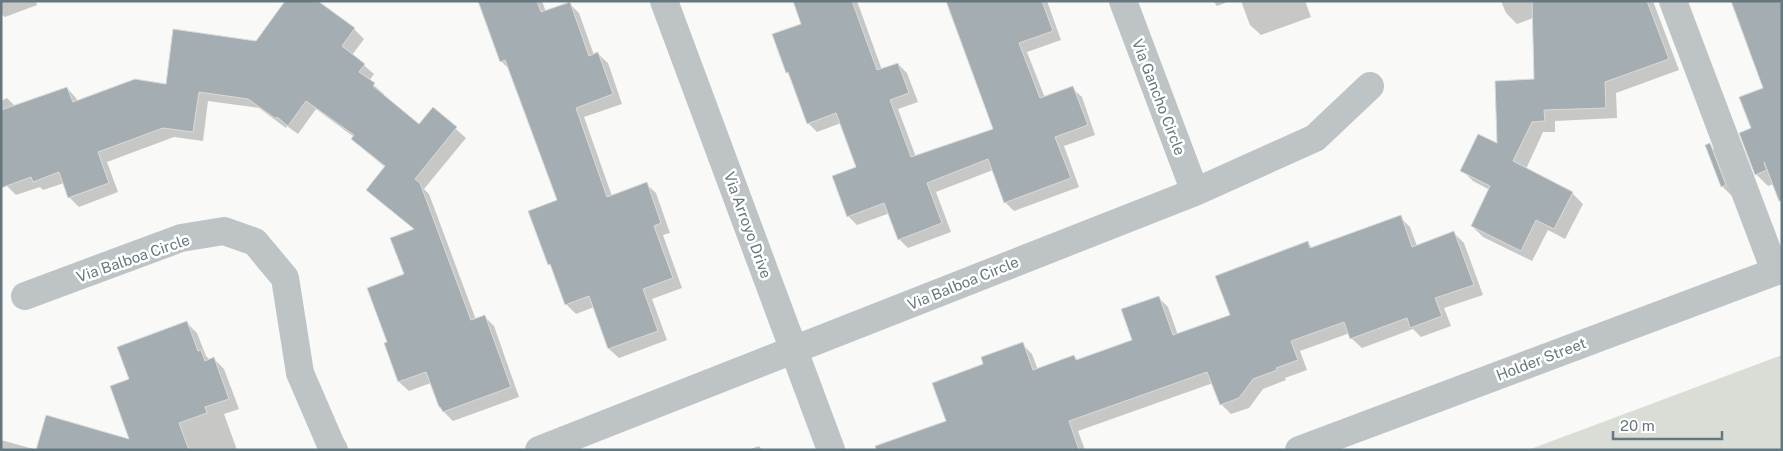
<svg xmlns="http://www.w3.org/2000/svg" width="1783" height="451" font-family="'Public Sans',sans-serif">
<rect width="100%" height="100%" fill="#f9f9f7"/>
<!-- green -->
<path fill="#daddd6" d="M1782,355V450H1528Z"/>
<!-- shadow -->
<path fill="#0003" d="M1,1H36L37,5L5,17L1,14Z
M316,1L354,29L364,39L352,55L374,74L369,81L384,94L382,95L419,126L433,109L466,138L424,189L429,194L476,320L485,317L494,326L519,397L453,421L444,412L431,383L409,391L399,382L389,342L415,230L368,190L386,168L362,148L352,139L354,137L316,109L298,134L287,126L286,128L259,108L208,101L203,141L174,137L107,162L118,192L79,207L69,197L64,183L43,190L40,187L16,195L7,186L1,171V101L7,98L16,107L67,88L76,98L78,102L167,85L256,42Z
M479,1H542L546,12L569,3L579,13L594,55L598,54L608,63L622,104L584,117L612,196L646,184L656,193L670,233L663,235L682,288L652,299L667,340L619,358L609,349L594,307L576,314L566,304L553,268L549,264L559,201L510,70L501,61Z
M794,1H857L882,70L898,64L907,73L918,102L898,109L916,157L995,129L947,1H1047L1061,40L1027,52L1045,98L1072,88L1082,97L1095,135L1064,146L1079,187L1014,211L1005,202L993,170L936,192L951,232L908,248L899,239L890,213L857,225L848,216L858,168L841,123L817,132L808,123L791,77L787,73L803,24Z
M1213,1H1230L1217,6Z
M1241,1H1305L1311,17L1261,35L1250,25Z
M1501,1H1653L1679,70L1616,93L1617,118L1555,121V132H1543L1526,169L1572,193L1583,204L1565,239L1548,230L1532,261L1483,237L1472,226L1490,190L1473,181L1462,170L1498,145L1535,80L1533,18L1517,24L1506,13Z
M1782,1L1778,182L1768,186L1756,174L1753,129L1765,88Z
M1710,145L1721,157L1734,198L1722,186Z
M1400,217L1410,227L1417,246L1454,233L1464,243L1483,295L1444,308L1451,326L1421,337L1413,329L1362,348L1351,338L1350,333L1300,351L1307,370L1285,378L1286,380L1263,389L1249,408L1231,414L1221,404L1213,383L1078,431L1085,450H916L947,421L985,365L1022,344L1032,354L1038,370L1074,356L1078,360L1134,341L1158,297L1168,307L1178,335L1231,315L1307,243L1313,248Z
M187,323L197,333L206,356L210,360L214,359L224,369L239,409L224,414L237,450H38L131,441V380Z
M1,440L37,450H1Z
M759,446L762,450H748Z"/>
<!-- building -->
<path fill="#a4aeb2" stroke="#dbdbd9" d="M285,1H318L355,28L342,46L365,64L359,72L375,83L373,86L419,124L433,107L457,127L415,179L420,183L471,320L485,315L511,387L443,412L440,407H439L426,372L398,382L384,343L387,342L367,288L404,274L390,238L414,229L366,190L385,166L351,139L354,135L306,101L288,126L277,117L276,119L248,99L199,92L193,132L163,128L98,152L109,183L68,198L59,172L33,182L31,177L1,188V110L67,87L73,102L135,79L166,84L173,29L256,41Z
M478,1H537L541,12L570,2L589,56L598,52L613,94L576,108L607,197L647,182L661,223L654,226L673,278L643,289L658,331L608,349L589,296L565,305L550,264L548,265L528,211L557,200L505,60L500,62Z
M793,1H852L877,70L898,63L909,93L890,100L911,157L993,129L946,1H1042L1053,31L1019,43L1040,98L1073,86L1088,125L1055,137L1071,178L1004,203L988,159L927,183L942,223L898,240L884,203L847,217L832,176L856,167L836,113L807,124L788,72L786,73L772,34L801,24Z
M1532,1H1647L1669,59L1605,82L1606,108L1544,110L1545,121L1532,122L1513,161L1573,192L1554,229L1536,220L1521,251L1471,226L1490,186L1460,171L1478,134L1497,143L1495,81L1534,79Z
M1731,1H1782V201H1779L1764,162L1767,170L1755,175L1739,133L1751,128L1739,97L1763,88Z
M1710,143L1726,185L1721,187L1705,145Z
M1401,215L1412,247L1454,231L1474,285L1435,298L1442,316L1410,328L1407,318L1350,339L1344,322L1291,341L1298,360L1276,368L1277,370L1253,379L1239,398L1220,405L1207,372L1069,421L1079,450H876L875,446L946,421L932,383L983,364L981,357L1023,342L1033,370L1074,355L1076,360L1132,340L1121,309L1159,296L1173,335L1230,315L1215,276L1308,241L1310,248Z
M187,321L198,351L201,350L205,361L214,357L229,399L205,407L207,413L179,423L189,450H36L46,415L129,439L110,386L129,379L117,347Z"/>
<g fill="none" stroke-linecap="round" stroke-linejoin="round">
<!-- minor -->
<path stroke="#bec4c6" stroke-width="28" d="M664,1L831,450
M1123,1L1195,192
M1673,1L1775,271
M25,296L181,238L224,231L255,242L285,278L300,373L331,445L334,450
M539,450L1195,192L1315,138L1370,86
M1299,450L1782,269"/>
</g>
<g text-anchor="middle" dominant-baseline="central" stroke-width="5" stroke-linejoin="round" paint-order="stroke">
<!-- street labels -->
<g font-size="15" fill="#66787f" stroke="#fff">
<text transform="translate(1159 97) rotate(69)">Via Gancho Circle</text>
<text transform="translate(748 225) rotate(70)">Via Arroyo Drive</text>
<text transform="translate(133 258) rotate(-19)">Via Balboa Circle</text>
<text transform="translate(963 283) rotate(-22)">Via Balboa Circle</text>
<text transform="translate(1541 359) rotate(-21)">Holder Street</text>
</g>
</g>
<!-- border -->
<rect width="1783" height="451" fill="none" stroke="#66787f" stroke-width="5"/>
<!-- scale -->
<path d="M1613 431v8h109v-8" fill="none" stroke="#66787f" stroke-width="2.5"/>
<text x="1620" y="431" font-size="15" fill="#66787f" stroke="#ffffff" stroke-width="4" paint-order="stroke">20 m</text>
</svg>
